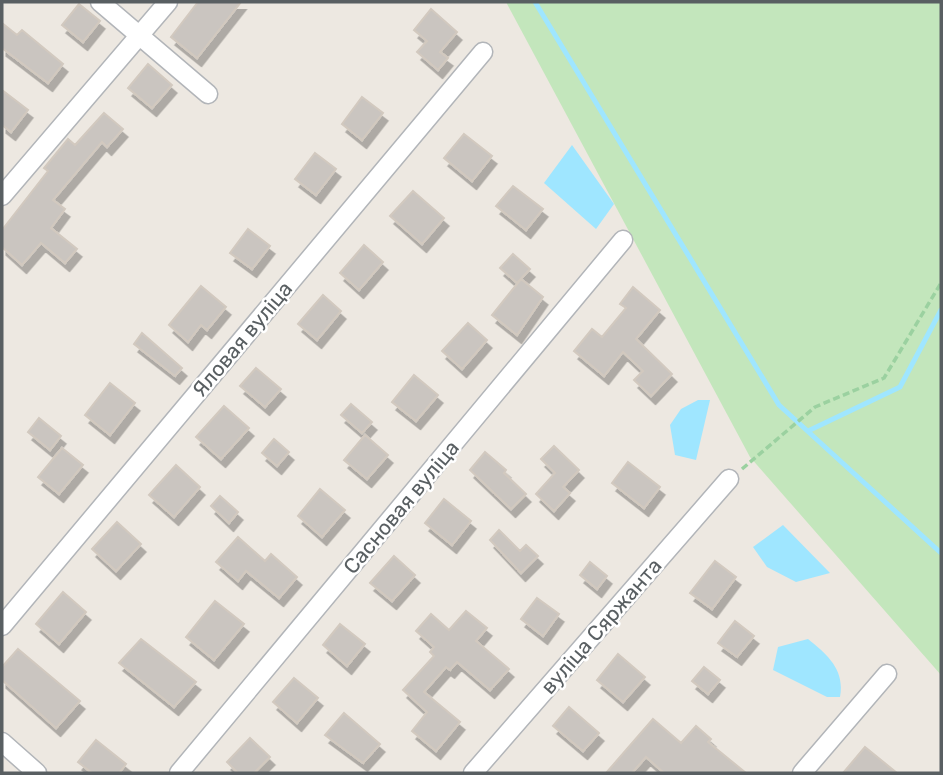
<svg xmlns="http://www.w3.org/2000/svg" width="943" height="775" font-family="Rubik,sans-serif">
<defs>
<filter id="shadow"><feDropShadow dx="4.5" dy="8" stdDeviation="0" flood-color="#0004"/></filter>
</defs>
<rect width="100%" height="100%" fill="#ede8e1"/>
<!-- green -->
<path fill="#c3e6bc" d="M506,2H941V675L750,457Z"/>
<!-- water -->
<path fill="#9fe6ff" d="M572,145L614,204L596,229L544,183Z
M698,400H710L696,460L675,455L670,425L681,409Z
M783,525L830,573L796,582L767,567L753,547Z
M808,639C828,655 845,670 840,697H827L773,670L778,647Z"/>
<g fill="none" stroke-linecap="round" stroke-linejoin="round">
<!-- stream -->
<path stroke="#9fe6ff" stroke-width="5" d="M535,2L779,405L941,553
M808,431L900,387L941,310"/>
</g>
<!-- building -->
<path fill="#cac5c0" stroke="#d2c9bf" stroke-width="2" filter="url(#shadow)" d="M198,2H241L197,58L171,37Z
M79,4L100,21L83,42L62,25Z
M431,9L457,32L440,52L448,58L438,70L417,52L427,41L414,30Z
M2,23L17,35L22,30L63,64L48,83L2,48Z
M148,64L172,85L152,108L128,88Z
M2,90L28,110L11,132L2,125Z
M362,97L383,113L362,140L342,124Z
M104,113L123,129L107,147L102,142L53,200L65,209L51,228L77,249L65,263L41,243L22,265L2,247V230L48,171L44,168L68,139L75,145Z
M464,134L492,156L472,181L444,158Z
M315,153L336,169L316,195L295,179Z
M513,186L543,209L526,230L496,206Z
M413,191L444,218L422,244L390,216Z
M248,229L270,246L252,269L230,253Z
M364,245L383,262L359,290L340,273Z
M513,254L530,269L517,283L500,268Z
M521,279L543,297L517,335L492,315Z
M201,286L226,307L207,330L201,325L188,342L169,325Z
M633,287L660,310L636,339L672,374L651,396L634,380L643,371L623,352L604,376L574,351L592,329L602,337L626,308L620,304Z
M323,295L341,311L317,340L298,324Z
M468,323L487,340L462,369L442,351Z
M142,333L182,368L175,376L134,344Z
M256,368L281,389L265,407L240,386Z
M414,375L438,395L416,421L392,402Z
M110,383L135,403L110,435L85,415Z
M351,404L372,422L362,433L341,415Z
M224,406L249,428L221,459L196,437Z
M39,418L61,436L50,450L28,432Z
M365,435L388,455L367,479L344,460Z
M274,439L289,452L277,466L262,453Z
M554,446L579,470L563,487L570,493L554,511L536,494L555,473L541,459Z
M62,448L83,465L59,494L38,477Z
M485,452L506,470L504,473L526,494L511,509L470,470Z
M628,462L660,487L644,508L612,483Z
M176,465L200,487L174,517L149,495Z
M320,489L345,510L322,537L298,516Z
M220,496L238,512L229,523L211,506Z
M444,499L471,521L452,545L425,523Z
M117,522L141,544L116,571L92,549Z
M499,530L520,551L526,545L538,556L521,573L490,540Z
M238,537L265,561L271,554L297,577L279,598L246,571L238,581L216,562Z
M394,556L415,575L392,601L370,583Z
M715,561L736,577L712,609L690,593Z
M590,562L607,576L597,589L580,575Z
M63,592L86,612L59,644L36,624Z
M537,598L559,614L543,636L521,619Z
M215,601L244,624L214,660L186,637Z
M466,611L487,628L476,641L509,669L490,690L457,662L450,670L446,667L424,692L460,722L436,751L412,731L427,712L403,690L434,656L430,652L434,647L416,631L431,614L449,630Z
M735,621L754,636L737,657L718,643Z
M340,624L365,644L347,666L323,645Z
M141,639L196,682L174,707L119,663Z
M18,649L80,701L56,728L2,680V667Z
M618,654L645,677L623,702L597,680Z
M704,667L720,680L708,694L692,681Z
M294,678L318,698L297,723L273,702Z
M569,707L599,733L583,751L553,726Z
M344,713L380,744L363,763L325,735Z
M653,719L681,743L696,726L711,739L708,742L746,773H664L646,757L632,773H606Z
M250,738L270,757L254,773H238L227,762Z
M96,740L126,764L119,773H92L78,762Z
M865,747L897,773H843Z"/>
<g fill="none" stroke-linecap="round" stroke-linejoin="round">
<!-- minor casing -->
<g stroke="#b2b5b9" stroke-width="21">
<path id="minor" d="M100,2L208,94
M2,196L168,2
M2,626L483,52
M2,742L37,773
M179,773L623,240
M473,773L729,479
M802,773L887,674"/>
</g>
<!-- path -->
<path stroke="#9bd1a0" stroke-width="3.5" stroke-dasharray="7 3.5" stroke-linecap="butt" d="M742,469L815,407L884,378L941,283"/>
<!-- minor -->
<use href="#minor" stroke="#fff" stroke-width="18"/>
</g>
<g text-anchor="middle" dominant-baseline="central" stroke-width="5" stroke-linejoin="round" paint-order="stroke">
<!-- street labels -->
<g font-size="21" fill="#595f62" stroke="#fff">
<text transform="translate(242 339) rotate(-50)">Яловая вуліца</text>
<text transform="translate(401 507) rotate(-50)">Сасновая вуліца</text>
<text transform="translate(601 626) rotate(-49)">вуліца Сяржанта</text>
</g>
</g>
<!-- border -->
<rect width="943" height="775" fill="none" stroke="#595f62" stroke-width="7"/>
</svg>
